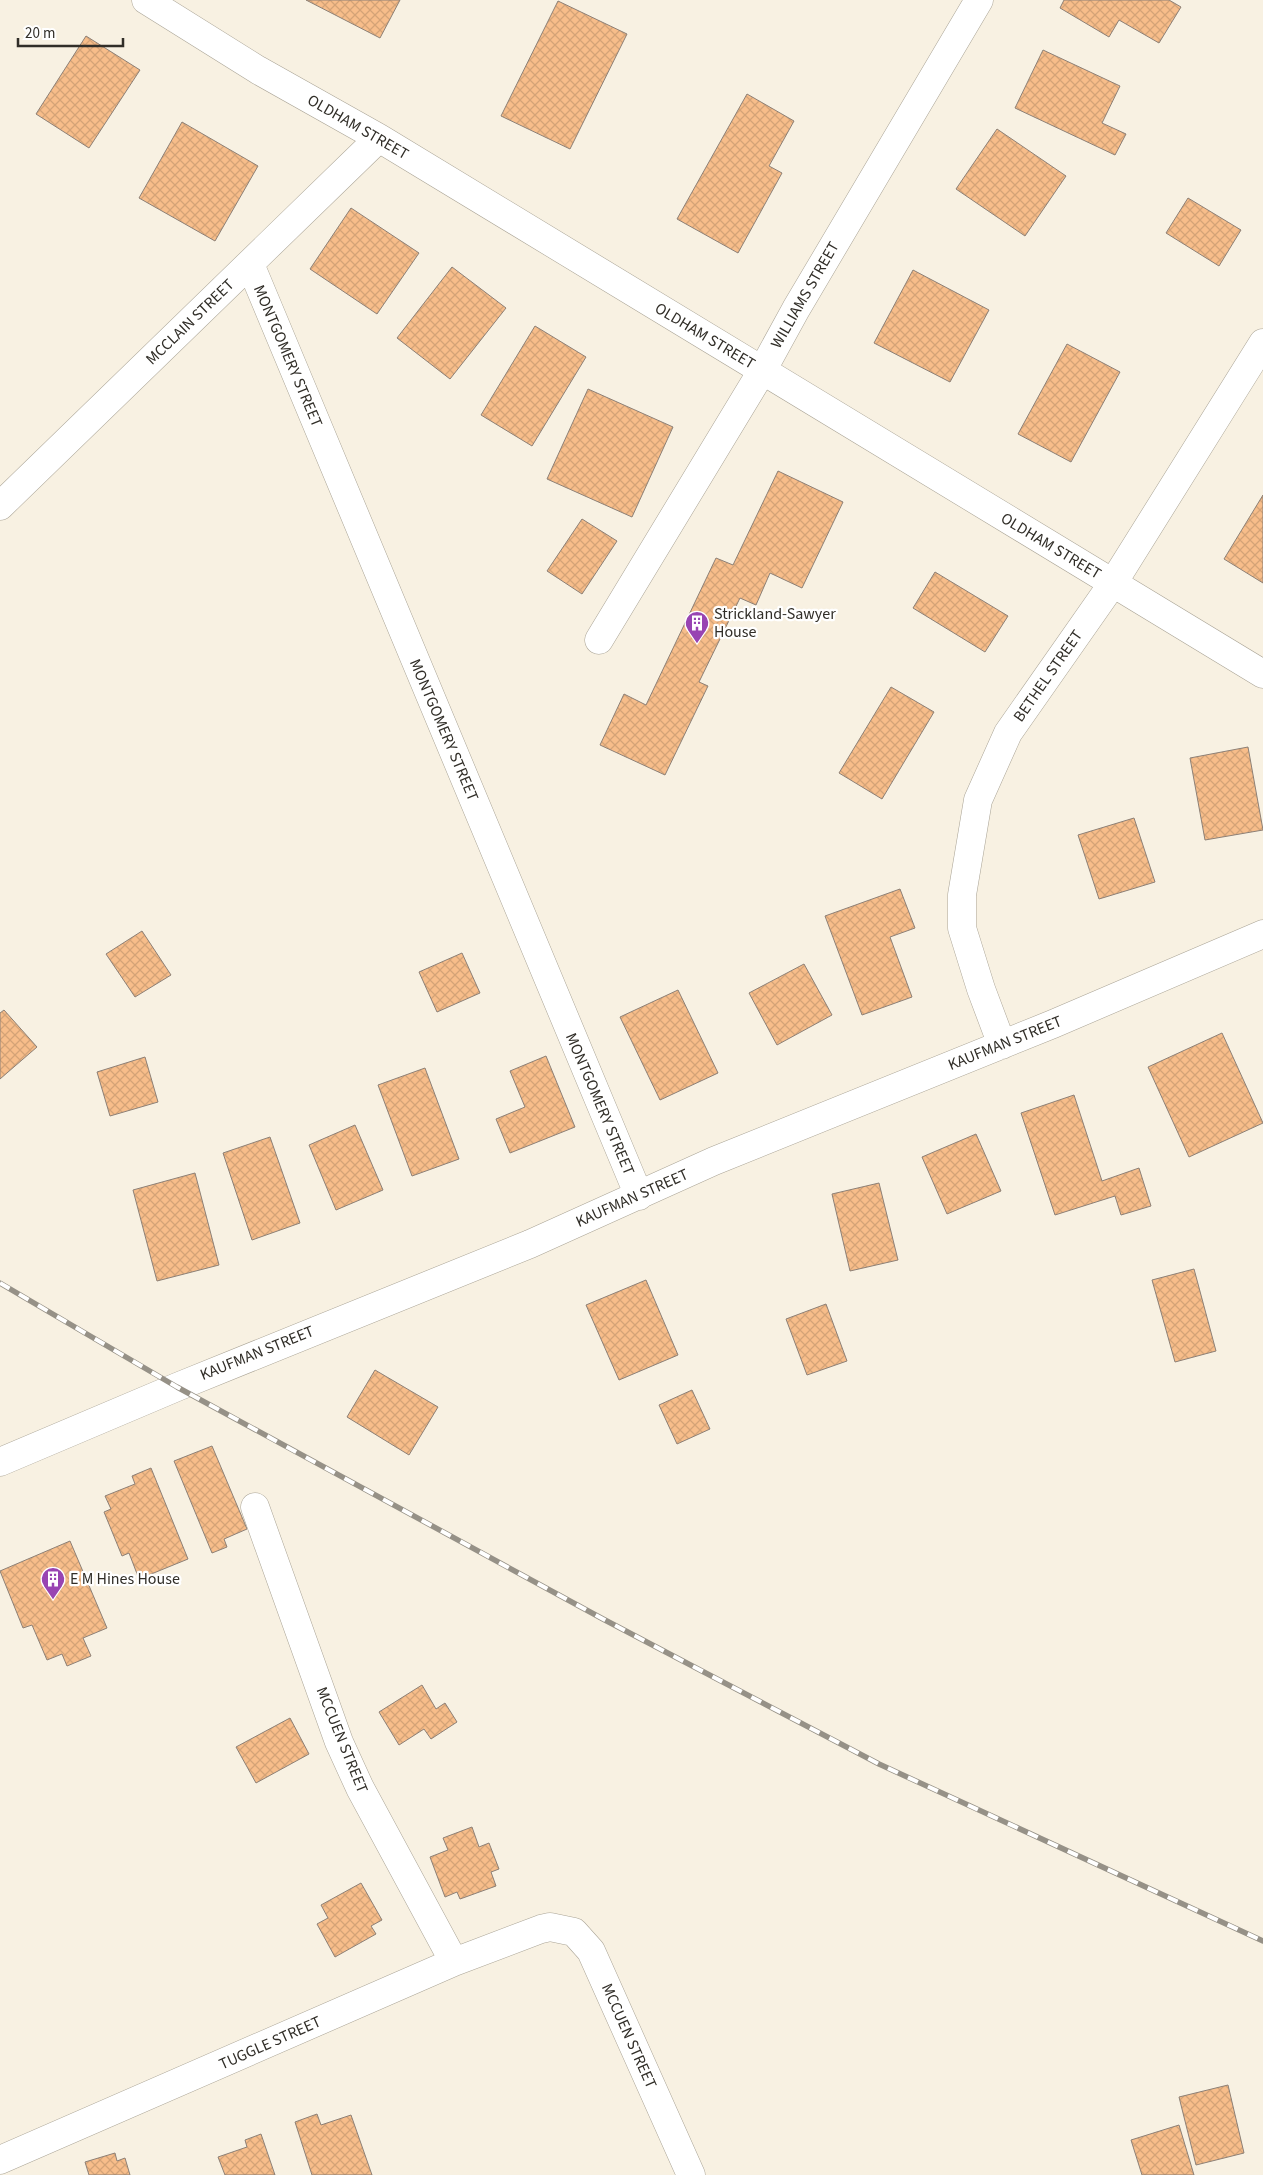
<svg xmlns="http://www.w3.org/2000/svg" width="1263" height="2175" font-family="'Source Sans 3',sans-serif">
<defs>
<pattern id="building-cross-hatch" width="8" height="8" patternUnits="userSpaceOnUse" patternTransform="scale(1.25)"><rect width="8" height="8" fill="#f7bd8a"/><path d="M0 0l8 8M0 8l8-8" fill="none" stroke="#d4a377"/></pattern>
</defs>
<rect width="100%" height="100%" fill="#f8f1e2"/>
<!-- building -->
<path fill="url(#building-cross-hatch)" stroke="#8d8076" d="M306,0H400L380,38Z
M1064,0H1169L1181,7L1159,43L1119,20L1109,37L1060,8Z
M558,1L627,34L570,149L501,116Z
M86,36L140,70L89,148L36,114Z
M1043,50L1120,86L1102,123L1126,134L1115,155L1015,108Z
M747,94L794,121L769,166L782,173L738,253L677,219Z
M182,122L258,166L215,241L139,198Z
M997,129L1066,176L1025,236L956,189Z
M1188,198L1241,230L1219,266L1166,233Z
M351,208L419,253L377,314L310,269Z
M452,267L506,308L450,379L397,338Z
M913,270L989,310L950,382L874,343Z
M535,326L586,357L532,446L481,415Z
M1067,344L1120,372L1071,462L1018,434Z
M588,389L673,427L632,517L547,479Z
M778,471L843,502L802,588L770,573L756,605L740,598L699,682L708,686L665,775L600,745L624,694L646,705L716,558L733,565Z
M1263,495V583L1224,559Z
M582,519L617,541L582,594L547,571Z
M935,572L1008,616L985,652L913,608Z
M891,687L934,712L882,799L839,773Z
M1248,747L1263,830L1205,840L1190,758Z
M1134,818L1155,882L1099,899L1078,835Z
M900,889L915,928L890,937L912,997L862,1015L825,916Z
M142,931L171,975L135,997L106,954Z
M462,953L480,993L437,1012L419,972Z
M804,964L832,1015L777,1045L749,993Z
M678,990L718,1073L660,1100L620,1017Z
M4,1010L37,1047L0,1079V1013Z
M1222,1033L1263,1123L1189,1157L1148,1067Z
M546,1056L575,1127L510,1153L496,1119L525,1107L510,1071Z
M145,1057L158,1102L110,1116L97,1072Z
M425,1068L459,1159L412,1176L378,1085Z
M1074,1095L1102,1181L1139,1168L1151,1206L1121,1215L1115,1196L1055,1215L1021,1113Z
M355,1125L383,1190L336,1210L309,1145Z
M976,1134L1001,1191L947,1214L922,1157Z
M270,1137L300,1223L252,1240L223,1153Z
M195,1173L219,1265L157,1281L133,1190Z
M879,1183L898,1260L850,1271L832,1194Z
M1194,1269L1216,1351L1175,1362L1152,1280Z
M646,1280L678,1355L619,1380L586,1305Z
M826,1304L847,1361L807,1375L786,1319Z
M375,1370L438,1407L409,1455L347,1417Z
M692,1390L710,1429L677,1444L659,1405Z
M212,1446L247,1529L224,1539L227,1547L212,1553L174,1461Z
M151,1468L188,1559L139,1579L129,1553L122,1556L104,1512L111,1509L105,1496L135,1484L132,1476Z
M70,1541L107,1628L83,1638L91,1656L67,1666L62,1654L47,1660L32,1625L23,1628L0,1571Z
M422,1685L436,1709L445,1703L457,1722L431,1739L424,1729L399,1745L379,1712Z
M290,1718L309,1754L256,1783L236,1747Z
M472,1827L479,1847L489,1843L499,1869L491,1872L496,1886L460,1899L457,1892L445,1897L430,1857L448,1850L443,1838Z
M361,1883L382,1920L371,1926L376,1934L335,1957L317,1924L328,1918L321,1905Z
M1228,2085L1244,2153L1196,2165L1179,2097Z
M317,2114L321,2125L351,2115L372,2175H312L295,2122Z
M1179,2125L1194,2175H1142L1131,2140Z
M261,2134L275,2175H225L218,2157L247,2147L245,2140Z
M115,2153L117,2161L125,2158L130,2175H89L85,2162Z"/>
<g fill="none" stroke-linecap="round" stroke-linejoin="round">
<!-- street casing -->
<g stroke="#aaa496" stroke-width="29">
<path id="street" d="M146,0L258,70L379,138L1263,674
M250,264L639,1196
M0,506L379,138
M599,640L762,371L796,309L979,0
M1002,1045L981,989L962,928V895L978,800L1008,733L1113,583L1263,343
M0,1462L177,1387L530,1244L714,1161L1053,1024L1263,934
M255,1507L339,1742L360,1788L454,1962
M0,2160L454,1962L541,1929L550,1927L574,1932L591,1951L691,2175"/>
</g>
<!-- street -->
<use href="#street" stroke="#fff" stroke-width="28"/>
<!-- rail casing -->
<g stroke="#969187" stroke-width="5.5">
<path id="rail" d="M0,1283L177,1387L603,1619L879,1764L1263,1941"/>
</g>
<!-- rail -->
<use href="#rail" stroke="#fff" stroke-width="4" stroke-dasharray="11" stroke-linecap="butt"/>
</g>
<!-- icons -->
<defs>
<g id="building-pin" transform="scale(1.25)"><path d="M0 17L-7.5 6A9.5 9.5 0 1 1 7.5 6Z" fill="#9844b2" stroke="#fff"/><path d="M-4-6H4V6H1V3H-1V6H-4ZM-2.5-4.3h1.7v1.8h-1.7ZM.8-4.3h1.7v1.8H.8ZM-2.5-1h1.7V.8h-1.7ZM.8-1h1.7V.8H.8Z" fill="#fff"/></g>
</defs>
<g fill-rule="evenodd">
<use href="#building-pin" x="697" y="623"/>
<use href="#building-pin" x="53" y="1579"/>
</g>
<g text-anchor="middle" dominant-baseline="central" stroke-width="4.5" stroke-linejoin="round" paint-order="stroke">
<!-- street labels -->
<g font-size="16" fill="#312e28" stroke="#fff">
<text transform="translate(358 127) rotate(30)">OLDHAM STREET</text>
<text transform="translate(805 295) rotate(-60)">WILLIAMS STREET</text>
<text transform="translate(190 322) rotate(-44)">MCCLAIN STREET</text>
<text transform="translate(705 336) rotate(31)">OLDHAM STREET</text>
<text transform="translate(288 356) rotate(67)">MONTGOMERY STREET</text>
<text transform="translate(1051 546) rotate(31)">OLDHAM STREET</text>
<text transform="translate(1048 676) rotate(-55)">BETHEL STREET</text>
<text transform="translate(444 730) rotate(67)">MONTGOMERY STREET</text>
<text transform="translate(1005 1043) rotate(-22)">KAUFMAN STREET</text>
<text transform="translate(600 1104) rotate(67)">MONTGOMERY STREET</text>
<text transform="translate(632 1198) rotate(-24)">KAUFMAN STREET</text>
<text transform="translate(257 1353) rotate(-22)">KAUFMAN STREET</text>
<text transform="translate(342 1740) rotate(68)">MCCUEN STREET</text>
<text transform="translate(629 2036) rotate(66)">MCCUEN STREET</text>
<text transform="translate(270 2043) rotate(-24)">TUGGLE STREET</text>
</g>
<!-- poi labels -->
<g font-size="16" fill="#312e28" stroke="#fff" text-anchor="start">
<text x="714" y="614">Strickland-Sawyer<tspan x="714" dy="18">House</tspan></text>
<text x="70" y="1579">E M Hines House</text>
</g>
</g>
<!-- scale -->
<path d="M18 38v8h105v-8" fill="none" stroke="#312e28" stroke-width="2.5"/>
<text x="25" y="38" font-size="15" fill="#312e28" stroke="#ffffff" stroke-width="4" paint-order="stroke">20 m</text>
</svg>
